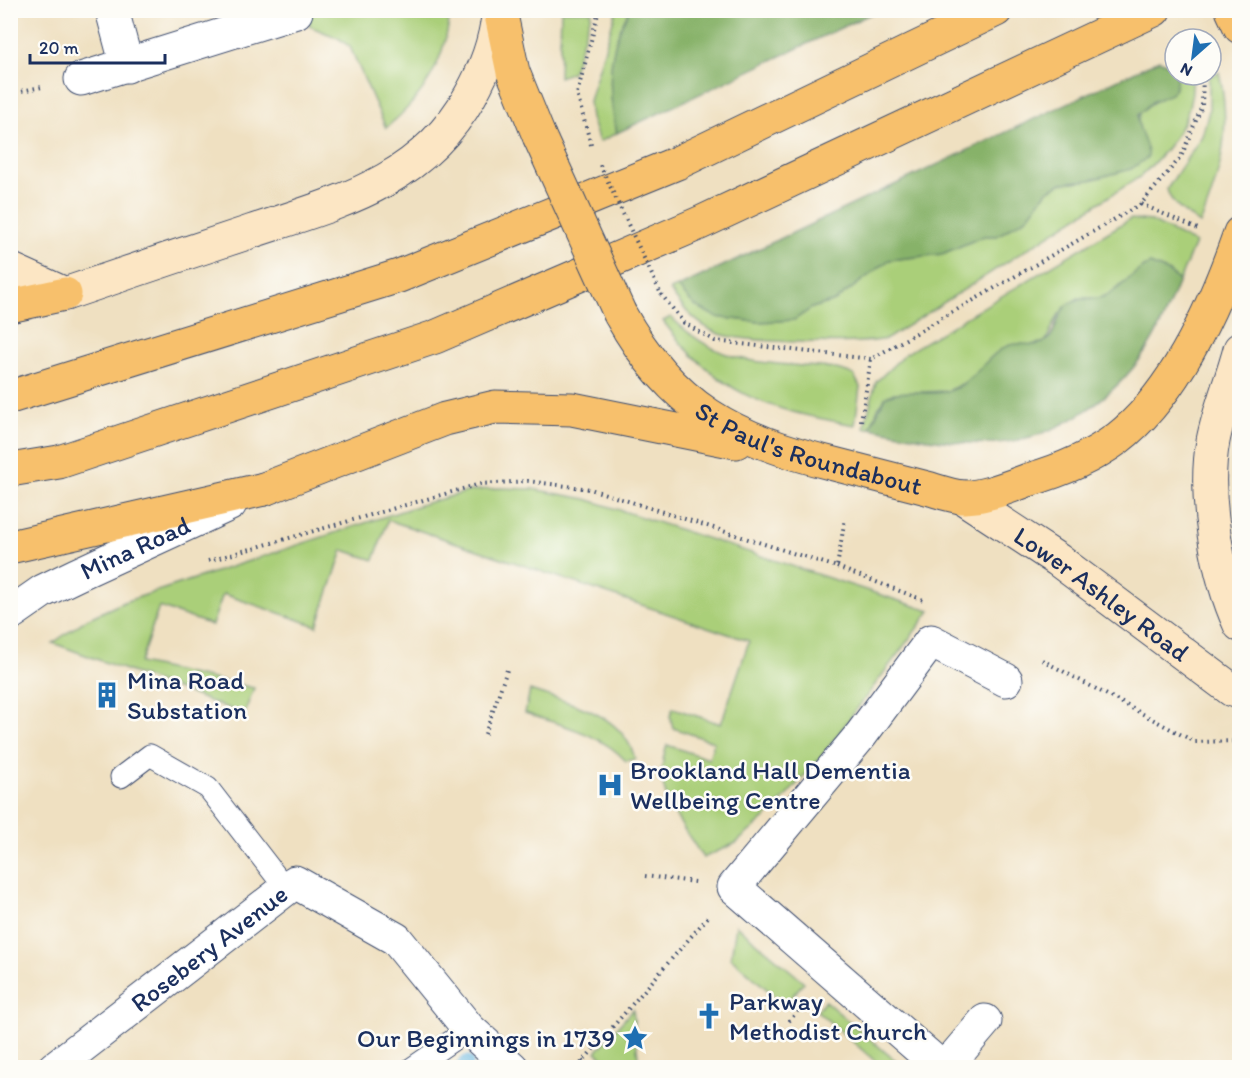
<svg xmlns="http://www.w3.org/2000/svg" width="1250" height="1078" font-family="Itim,sans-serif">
<rect width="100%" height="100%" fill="#fdfcf7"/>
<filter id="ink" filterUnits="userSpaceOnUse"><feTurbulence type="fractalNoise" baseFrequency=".0167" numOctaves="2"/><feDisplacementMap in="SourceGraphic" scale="12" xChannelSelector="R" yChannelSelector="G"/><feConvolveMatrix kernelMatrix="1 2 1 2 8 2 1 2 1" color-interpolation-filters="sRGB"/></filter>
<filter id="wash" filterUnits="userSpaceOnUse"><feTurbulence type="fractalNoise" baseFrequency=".008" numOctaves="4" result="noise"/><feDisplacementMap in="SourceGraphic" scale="24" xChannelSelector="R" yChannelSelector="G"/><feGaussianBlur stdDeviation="1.35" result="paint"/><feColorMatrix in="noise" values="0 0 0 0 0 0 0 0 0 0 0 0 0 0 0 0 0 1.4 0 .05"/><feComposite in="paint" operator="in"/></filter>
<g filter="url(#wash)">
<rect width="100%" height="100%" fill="#efe0c1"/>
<!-- green -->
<path fill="#aacf79" stroke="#627f6c" stroke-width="1.5" d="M314,11H450C446,60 424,97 386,128L350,47L338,38L309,26L310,15Z
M561,11H592L574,68L571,73L559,77Z
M616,11H629C607,49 607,92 617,133L599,142L591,118L589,101Z
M1219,72C1232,128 1222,172 1200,224C1187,214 1171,206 1167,189L1202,136L1209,111V77Z
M1176,75H1192C1196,117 1170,148 1141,176L887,339C860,345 741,343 717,333C696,324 682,308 670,290L678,287L694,305L716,317L759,322L794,320L812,308L835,301L889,260L942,254L984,236H997L1028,217L1047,191L1062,183L1090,180L1131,169L1139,134L1137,125L1141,110L1175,89Z
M1130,219L1151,221L1195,243L1179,281L1169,272L1150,264L1103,298H1078L1059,314L1045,342L1031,345L988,363L968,381L947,391L893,393L879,406L870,428H864L876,382L905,354Z
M671,317C713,359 746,362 803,366C821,367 838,367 854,375L860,387L855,425C767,410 718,395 663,321Z
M499,488L532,489L586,499L930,611L821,757L771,813L736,843L703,858C680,820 650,792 667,745L709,759L714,742L673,728L670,716L673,708L721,724L749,641L388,520L374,560L343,550L317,626L223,594L212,625L159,607L140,663L254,688L244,714L53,643L87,619L124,602L423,504L470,491Z
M530,690C570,704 623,712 635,759L626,761C601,733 559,725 525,713Z
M736,925L804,982L785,1005L731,958Z
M825,1001L903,1067H882L817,1011Z
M633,1009L639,1067H615L596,1052Z"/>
<!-- forest -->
<path fill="#87b269" stroke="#517064" stroke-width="1.5" d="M629,11V10L877,11L617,133C607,92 607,48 629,11Z
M1159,60C1175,65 1182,79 1171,94L1152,102L1138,115C1137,134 1150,145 1148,157L1131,169L1090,180L1062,183L1047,191L1028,217L997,236H984L942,254L889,260L835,301L812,308L794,320L759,322L716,317L694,305L678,287Z
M1150,264L1169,272L1179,281C1169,305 1160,330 1145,352C1113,399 1056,439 997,443C955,446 911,436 870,428L885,397C908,386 933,399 956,388C977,378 989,352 1010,345C1021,341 1036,349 1046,341C1057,333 1056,316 1066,306C1079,294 1092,302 1105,296C1122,289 1132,271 1150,264Z"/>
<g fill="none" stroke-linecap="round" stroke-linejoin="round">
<!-- stream -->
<path stroke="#64b4df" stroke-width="14" d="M461,1068L467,1062"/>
</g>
</g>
<g filter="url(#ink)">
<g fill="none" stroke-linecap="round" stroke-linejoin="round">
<!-- service casing -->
<g stroke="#3b4a6d" stroke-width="23">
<path id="service" d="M121,777L150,755L208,788L286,889
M412,1068L469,1029"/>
</g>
<!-- minor casing -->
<g stroke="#3b4a6d" stroke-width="35">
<g id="minor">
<path d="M112,10L127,66"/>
<path d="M81,79L296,12"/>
<path id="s1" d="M10,614L43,591L76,575L230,504"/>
<path id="s2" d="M54,1068L295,882L396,939L469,1029L512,1068"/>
<path d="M942,1068L734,887L861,735L931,641L1006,680"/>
<path d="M945,1068L985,1021"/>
</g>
</g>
<!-- secondary casing -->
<g stroke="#3b4a6d" stroke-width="35">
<g id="secondary">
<path d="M10,269L65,294C126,273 186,253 247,233C336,203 421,184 470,96C486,68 495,43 499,10"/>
<path d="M1240,349C1232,380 1219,410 1213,441C1203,495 1217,575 1240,625"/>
<path id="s3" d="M962,497L1058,560L1232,690L1240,692"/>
</g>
</g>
<!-- primary casing -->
<g stroke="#3b4a6d" stroke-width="35">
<g id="primary">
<path d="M500,10L513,72L539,136"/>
<path d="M1232,10L1240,27"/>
<path id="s4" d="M620,314C672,408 733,439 834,464C865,472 896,480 927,488C938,491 951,496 962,497C982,498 1009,487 1028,480C1060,471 1091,458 1118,438C1176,393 1216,302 1240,233"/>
<path d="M264,489L445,419L495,407L572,409L736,442"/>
</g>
</g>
<!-- motorway casing -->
<g stroke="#3b4a6d" stroke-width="35">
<path id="motorway" d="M10,306L65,294
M10,397L399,276L677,163L996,10
M10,470L59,462L435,337L700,223L1154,10
M10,547L264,489"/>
</g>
<!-- path -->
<path stroke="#3b4a6d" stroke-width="4" stroke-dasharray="1.5 4.5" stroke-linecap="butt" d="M1188,30L1193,39
M10,93L42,87
M591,145L577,94L599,10
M1141,204L1198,229
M661,294L684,323L715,341L871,359
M861,421L871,359L1141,204L1181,157L1202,106L1203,75
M208,561L480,484L528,481L590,489L837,567L845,518
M837,567L926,601
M1042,660L1195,742L1240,741
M485,734L508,667
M645,876L695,882
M789,1021L806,1001
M582,1061L589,1068
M577,1068L708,917"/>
<!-- service -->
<use href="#service" stroke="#fff" stroke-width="21"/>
<!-- minor -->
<use href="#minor" stroke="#fff" stroke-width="33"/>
<!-- secondary -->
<use href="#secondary" stroke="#fce6c4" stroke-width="33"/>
<!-- primary -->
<use href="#primary" stroke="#f7c06c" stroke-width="33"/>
<!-- motorway -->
<use href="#motorway" stroke="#f7c06c" stroke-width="33"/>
<!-- primary-bridge casing -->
<g stroke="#3b4a6d" stroke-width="35" stroke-linecap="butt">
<path id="primary-bridge" d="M539,136L620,314"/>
</g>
<!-- path-bridge -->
<path stroke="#3b4a6d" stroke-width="4" stroke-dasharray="1.5 4.5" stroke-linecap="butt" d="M600,165L661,294"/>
<!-- primary-bridge -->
<use href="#primary-bridge" stroke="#f7c06c" stroke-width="33"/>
</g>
</g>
<!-- icons -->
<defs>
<g id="building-bare" transform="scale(2.07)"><path d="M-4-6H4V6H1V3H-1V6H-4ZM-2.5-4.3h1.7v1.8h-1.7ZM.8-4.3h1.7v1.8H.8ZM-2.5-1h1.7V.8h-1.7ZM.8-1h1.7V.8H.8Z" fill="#1f6fb2" stroke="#fdfcf7" stroke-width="2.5" paint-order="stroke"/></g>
<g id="hospital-bare" transform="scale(2.07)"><path d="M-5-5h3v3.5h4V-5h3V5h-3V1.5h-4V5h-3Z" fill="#1f6fb2" stroke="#fdfcf7" stroke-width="2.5" paint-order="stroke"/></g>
<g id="church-bare" transform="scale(2.07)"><path d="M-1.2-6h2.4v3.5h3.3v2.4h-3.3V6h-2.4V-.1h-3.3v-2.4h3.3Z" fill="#1f6fb2" stroke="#fdfcf7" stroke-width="2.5" paint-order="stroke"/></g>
<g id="sight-bare" transform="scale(2.07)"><path d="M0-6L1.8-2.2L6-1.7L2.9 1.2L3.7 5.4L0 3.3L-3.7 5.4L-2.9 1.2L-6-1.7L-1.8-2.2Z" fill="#1f6fb2" stroke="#fdfcf7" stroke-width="2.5" paint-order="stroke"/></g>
</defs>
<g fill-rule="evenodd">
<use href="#building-bare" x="107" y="695"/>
<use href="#hospital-bare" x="610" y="785"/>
<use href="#church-bare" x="709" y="1016"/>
<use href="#sight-bare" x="635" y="1038"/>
</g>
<g text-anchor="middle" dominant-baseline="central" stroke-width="5" stroke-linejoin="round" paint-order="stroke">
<!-- street labels -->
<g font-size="26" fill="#1b2f5e" stroke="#fdfcf7">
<text stroke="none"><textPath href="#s4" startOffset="242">St Paul's Roundabout</textPath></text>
<text stroke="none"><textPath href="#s1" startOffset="142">Mina Road</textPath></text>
<text stroke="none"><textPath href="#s3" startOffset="170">Lower Ashley Road</textPath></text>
<text stroke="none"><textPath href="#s2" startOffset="196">Rosebery Avenue</textPath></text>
</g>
<!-- poi labels -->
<g font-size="26" fill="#1b2f5e" stroke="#fdfcf7" text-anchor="start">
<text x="127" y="680">Mina Road<tspan x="127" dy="30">Substation</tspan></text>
<text x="630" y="770">Brookland Hall Dementia<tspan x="630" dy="30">Wellbeing Centre</tspan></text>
<text x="729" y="1001">Parkway<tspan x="729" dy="30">Methodist Church</tspan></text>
<text x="615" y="1038" text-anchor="end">Our Beginnings in 1739</text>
</g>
</g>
<!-- margin -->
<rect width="1250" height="1078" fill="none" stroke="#fdfcf7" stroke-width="36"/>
<!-- north arrow -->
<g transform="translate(1193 57) rotate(208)"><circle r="28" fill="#fdfcf7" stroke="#a3aaba" stroke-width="1.5"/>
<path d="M0-4.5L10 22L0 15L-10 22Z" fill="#1f6fb2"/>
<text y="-9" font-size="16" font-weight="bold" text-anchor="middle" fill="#1b2f5e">N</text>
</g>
<!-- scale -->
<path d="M30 54v9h135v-9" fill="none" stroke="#1b2f5e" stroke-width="3"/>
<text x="39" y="54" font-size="18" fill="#1b2f5e" stroke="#fdfcf7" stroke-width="4.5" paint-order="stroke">20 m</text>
</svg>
